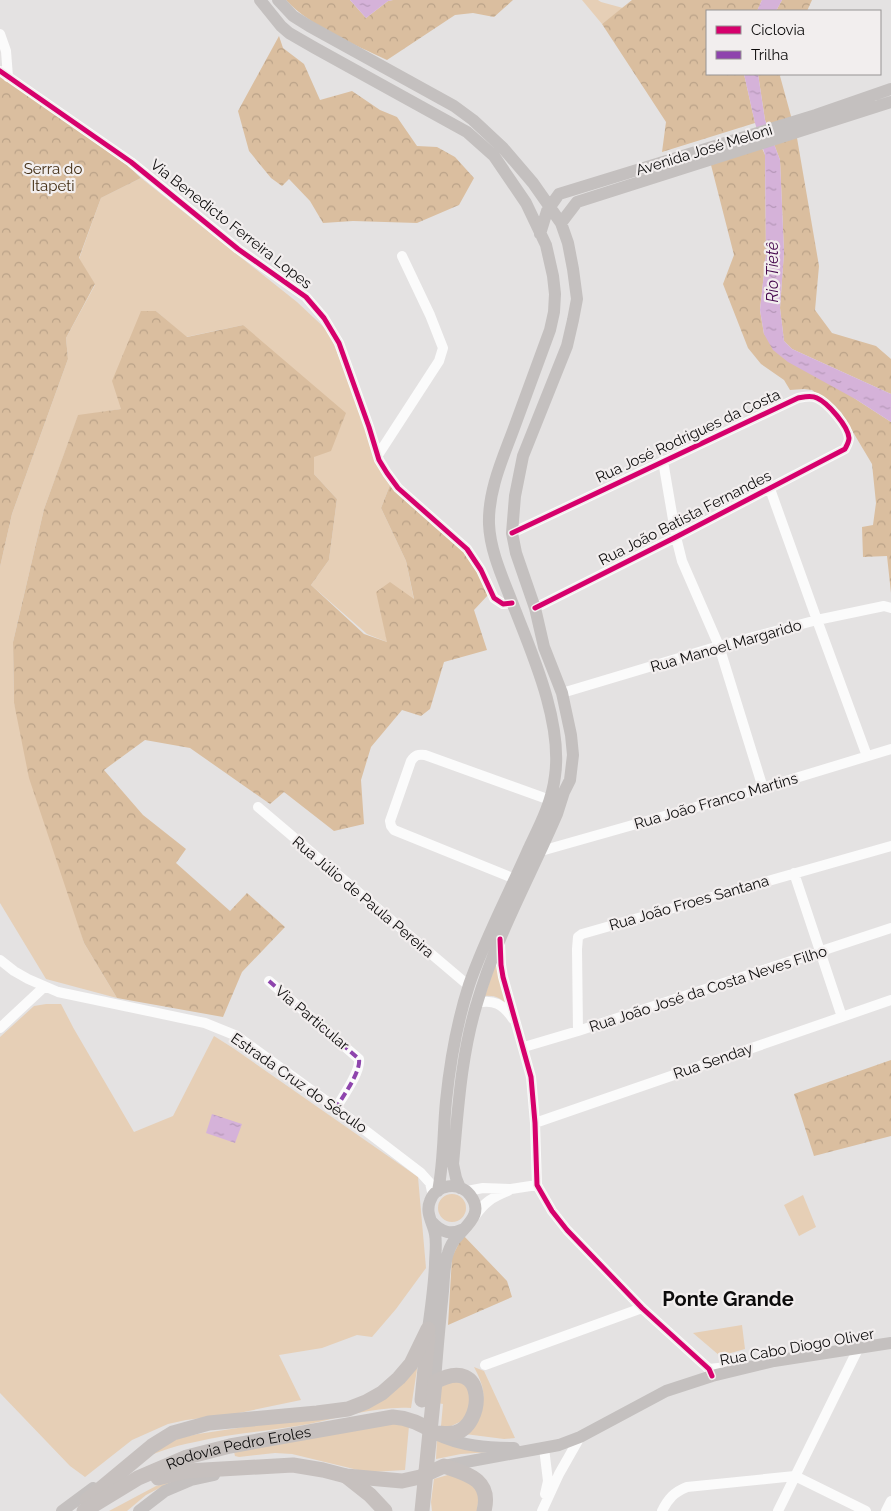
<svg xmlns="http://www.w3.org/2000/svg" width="891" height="1511" font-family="Raleway,sans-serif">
<defs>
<pattern id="forest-crowns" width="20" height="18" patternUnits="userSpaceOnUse" patternTransform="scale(1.25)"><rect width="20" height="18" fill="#dabe9f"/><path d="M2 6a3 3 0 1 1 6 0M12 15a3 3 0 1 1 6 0" fill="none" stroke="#baa288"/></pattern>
<pattern id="water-ripples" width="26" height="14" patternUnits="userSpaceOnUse" patternTransform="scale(1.25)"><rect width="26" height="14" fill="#d5b2d9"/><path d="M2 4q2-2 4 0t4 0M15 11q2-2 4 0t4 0" fill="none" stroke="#b698b9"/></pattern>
</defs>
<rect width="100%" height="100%" fill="#e4e2e2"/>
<!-- green -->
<path fill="#e6cfb6" d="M582,0H598L601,2L623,8L602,24Z
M141,178L297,302L329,332L390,485L381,508L406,561L414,600L387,642L367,634L311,585L329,560L337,499L314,474V457L243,325L186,337L156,311L121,409L78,416L44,509L13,642L14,703L84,943L117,998L46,979L0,903V567L12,514L68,359L66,338L95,285L79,259L101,198Z
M496,961L508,1005C500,998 495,995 485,996Z
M46,1004H61L74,1029L134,1132L173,1116L214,1036L233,1048L418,1177L426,1268L396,1309L372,1337L357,1335L322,1348L279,1355L301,1400L234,1414L186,1420L168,1424L132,1440L85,1477L70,1466L0,1393V1037L34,1006Z
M438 1208a14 14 0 1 1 28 0a14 14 0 1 1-28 0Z
M803,1195L816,1227L799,1236L784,1205Z
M742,1325L745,1349L720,1356L693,1333Z
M418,1363L411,1408C377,1406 342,1417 309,1424C271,1431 232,1433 195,1442C172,1446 151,1455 129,1463L179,1438L198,1434L351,1411Z
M474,1367L484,1371L515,1438L504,1439L465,1434C483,1406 491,1399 474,1367Z
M458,1378L473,1394L466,1419L447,1428L441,1426L443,1404L437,1403L439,1388Z
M398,1422L409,1426L405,1470L372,1472L358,1470L292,1454L275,1453L239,1457L235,1456L234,1452Z
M437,1438L505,1451L461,1454L436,1459Z
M451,1474L480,1487L477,1511H432L431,1502L434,1479Z
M173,1481L146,1495L127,1511H109L156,1486Z"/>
<!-- forest -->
<path fill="url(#forest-crowns)" d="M286,0H350L366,18L388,1L393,0H513L494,17L473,13L455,15L387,60C354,44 311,27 286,0Z
M632,0H762L757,11H707V74H744L755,123L662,152L666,122L602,24Z
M782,0H812L807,11H776Z
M279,36L283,48L304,64L320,100L352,91L380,110L397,117L417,146L437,147L455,157L474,178L459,205L417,223L353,221L323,223L310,201L289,179L282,186L271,178L249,151L238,111Z
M758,74H781L780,76L797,138L819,266L815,310L832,333L876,346L891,359V394L792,349L784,341L780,308L784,252L780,160L765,120Z
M0,75L128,166L141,178L101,198L79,258L95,284L66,338L68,359L12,514L0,567Z
M762,148L765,155L766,255L760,310L764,334L857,400L891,422V593L887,556L863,557L862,527L873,525L876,503L872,464L841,412L812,390L804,389L790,390L784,380L761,364L748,348L723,284L734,255L711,165Z
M141,311H156L187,337L243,325L346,413L331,451L314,457V474L337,499L329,560L311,585L364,634L387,642L376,592L390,582L414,599L406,561L381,508L390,485L470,556L488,595L474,610L487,650L444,662L430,709L421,716L402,710L371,747L361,780L364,824L334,831L284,792L270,804L190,748L145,740L104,770L143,815L186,849L176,863L230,911L247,893L285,927L242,972L223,1017L117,998L84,943L29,778L14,703L13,642L44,509L78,415L121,409L112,381Z
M891,1060V1136L814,1156L794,1094Z
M463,1235L507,1281L512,1297L448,1325L452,1257Z"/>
<!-- water -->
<path fill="url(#water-ripples)" d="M350,0H393L388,1L366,18Z
M762,0H782L776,11H757Z
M744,74H758L765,120L780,160L784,252L780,308L784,341L792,349L891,394V422L857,400L788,362L773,350L764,334L760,310L766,255L765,155L755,123Z
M212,1114L242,1124L235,1143L206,1133Z"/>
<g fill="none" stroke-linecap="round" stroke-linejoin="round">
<!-- minor -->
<path stroke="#fbfbfb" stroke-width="10" d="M0,34L6,51L8,77
M0,71L131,162L238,249L306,297L324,318L339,343L369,427L379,460L387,473L398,488L467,549L481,570L494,598L503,604L512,603
M378,455L439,361L443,348L430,315L402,256
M663,461L676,537L682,561L719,646L763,788
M770,489L817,620L867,756
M512,533L798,398C804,397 811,395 817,398C828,403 848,426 849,438C849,442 847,445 845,449L676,537L535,608
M562,693L719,646L817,620L884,606L891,608
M258,807L469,986
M541,851L763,788L891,749
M794,873L842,1017
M515,879L394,830L391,826L390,821L411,761C415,755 418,754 425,755L550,800
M500,943L501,965L503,977L531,1077L535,1123L537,1185L552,1211L567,1230L642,1308L709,1369L712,1376
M0,960L14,971L28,979L58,992L205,1023L237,1036L336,1108L421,1173L430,1183L433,1196
M269,981L359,1059C361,1072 343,1096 336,1108
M476,1003C494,999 503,1004 513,1019
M0,1028L44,987
M578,1031L577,949L578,937L582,934L891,846
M524,1047L578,1031L891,928
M535,1123L891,1000
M467,1191L483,1188L511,1189L537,1185
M475,1216C485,1202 491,1198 508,1191
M485,1365L642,1308
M709,1369L736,1366
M544,1448L548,1481L545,1494
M795,1476L866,1511
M542,1511L559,1474L580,1437
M662,1511C668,1499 674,1492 687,1487L795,1476
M778,1511L858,1349
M886,1511L891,1501"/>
<!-- major -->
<path stroke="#c4c0bf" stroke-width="12" d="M260,0L281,26L289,33L315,48L467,132L494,156L526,203L546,245L553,276L555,294L554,312L550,330C538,362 526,395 514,428C503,458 488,490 489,524C490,549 501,574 510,597C530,649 563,720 555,776C552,802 540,825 529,848C509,894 485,938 469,985C457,1022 450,1062 446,1101C443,1131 444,1161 438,1191
M278,0L293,16L309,26L454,106L473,120L503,148L533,183L561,223L568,243L573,269L577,299L573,320L567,346L523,456L515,496L512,533L516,553L535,608L544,647L562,693L571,735L573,755L570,780L564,792L557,814C530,877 496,937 477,1003C461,1055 458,1110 453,1164L456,1178L460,1188
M561,223L577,202L891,102
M540,234L547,211L559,194L816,115L891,89
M432,1222C442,1233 451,1235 464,1229
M428,1329C431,1308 434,1286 435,1265C435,1255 437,1244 435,1234C433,1223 425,1213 430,1201C436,1184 459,1181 470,1195C484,1213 468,1224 457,1237C453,1241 450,1247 448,1253C444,1264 444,1279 443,1291C440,1321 437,1352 435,1382
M436,1434C461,1446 487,1448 514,1448
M444,1466L559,1445L580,1437L666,1391L712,1376L774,1361L891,1343
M62,1511L93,1488
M139,1511L165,1491L191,1480L214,1475"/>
<!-- highway -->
<g stroke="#c6c0be" stroke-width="15">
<path d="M422,1400L428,1336"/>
<path d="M346,1476L370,1495L385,1511"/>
<path d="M158,1478L187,1471L293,1465L323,1470L346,1476L402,1481L420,1477L444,1466C468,1474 492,1480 484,1511"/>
<path d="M87,1500L152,1446L173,1433L209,1423L317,1413L348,1409L366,1402L382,1393L399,1378L411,1364L428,1329"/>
<path id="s1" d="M84,1511L138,1478L187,1457L230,1446L393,1417C409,1418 422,1424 435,1433C441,1433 448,1434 454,1433C485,1427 488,1353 435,1382L422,1511"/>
</g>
<!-- quiet -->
<path stroke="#8e44ad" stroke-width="4" stroke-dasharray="8 4" stroke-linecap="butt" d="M269,981L359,1059C361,1072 343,1096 336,1108"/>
<!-- cycleway casing -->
<g stroke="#f2eeee" stroke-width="8">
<path id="cycleway" d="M0,71L131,162L238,249L306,297L324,318L339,343L369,427L379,460L387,473L398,488L467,549L481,570L494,598L503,604L512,603
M512,533L798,398C804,397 811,395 817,398C828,403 848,426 849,438C849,442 847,445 845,449L676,537L535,608
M500,939L501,965L503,977L531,1077L535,1123L537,1185L552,1211L567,1230L642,1308L709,1369L712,1376"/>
</g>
<!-- cycleway -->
<use href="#cycleway" stroke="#d6006c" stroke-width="5"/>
</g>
<g text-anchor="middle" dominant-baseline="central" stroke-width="4.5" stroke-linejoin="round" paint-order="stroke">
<!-- street labels -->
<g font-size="15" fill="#0c0b0b" stroke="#f2eeee">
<text transform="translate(704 150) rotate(-17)">Avenida José Meloni</text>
<text transform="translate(231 224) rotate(38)">Via Benedicto Ferreira Lopes</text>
<text transform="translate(688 436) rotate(-25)">Rua José Rodrigues da Costa</text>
<text transform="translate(685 518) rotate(-27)">Rua João Batista Fernandes</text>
<text transform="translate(726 646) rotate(-16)">Rua Manoel Margarido</text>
<text transform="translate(716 801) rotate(-16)">Rua João Franco Martins</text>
<text transform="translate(363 897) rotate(40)">Rua Júlio de Paula Pereira</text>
<text transform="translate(689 903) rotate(-16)">Rua João Froes Santana</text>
<text transform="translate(708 989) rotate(-18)">Rua João José da Costa Neves Filho</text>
<text transform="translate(312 1018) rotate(40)">Via Particular</text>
<text transform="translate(713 1061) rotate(-19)">Rua Senday</text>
<text transform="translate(299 1083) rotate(35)">Estrada Cruz do Século</text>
<text transform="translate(797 1347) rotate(-10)">Rua Cabo Diogo Oliver</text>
<text stroke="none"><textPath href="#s1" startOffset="169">Rodovia Pedro Eroles</textPath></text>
</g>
<!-- park labels -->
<g font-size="15" fill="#422d13" stroke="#f2eeee">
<text x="53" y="169">Serra do<tspan x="53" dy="17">Itapeti</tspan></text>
</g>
<!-- water labels -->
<g font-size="16" font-style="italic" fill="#45074d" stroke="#f2eeee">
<text transform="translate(772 272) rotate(-90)">Rio Tietê</text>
</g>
<!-- district labels -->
<g font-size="20" font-weight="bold" fill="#0c0b0b" stroke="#f2eeee">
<text x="728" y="1299">Ponte Grande</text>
</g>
</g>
<!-- legend -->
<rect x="706" y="10" width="175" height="65" fill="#f2eeee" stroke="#969393"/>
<rect x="716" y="26" width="25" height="8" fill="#d6006c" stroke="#969393"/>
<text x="751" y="35" font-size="15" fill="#0c0b0b">Ciclovia</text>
<rect x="716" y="51" width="25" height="8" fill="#8e44ad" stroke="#969393"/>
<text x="751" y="60" font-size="15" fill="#0c0b0b">Trilha</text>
</svg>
